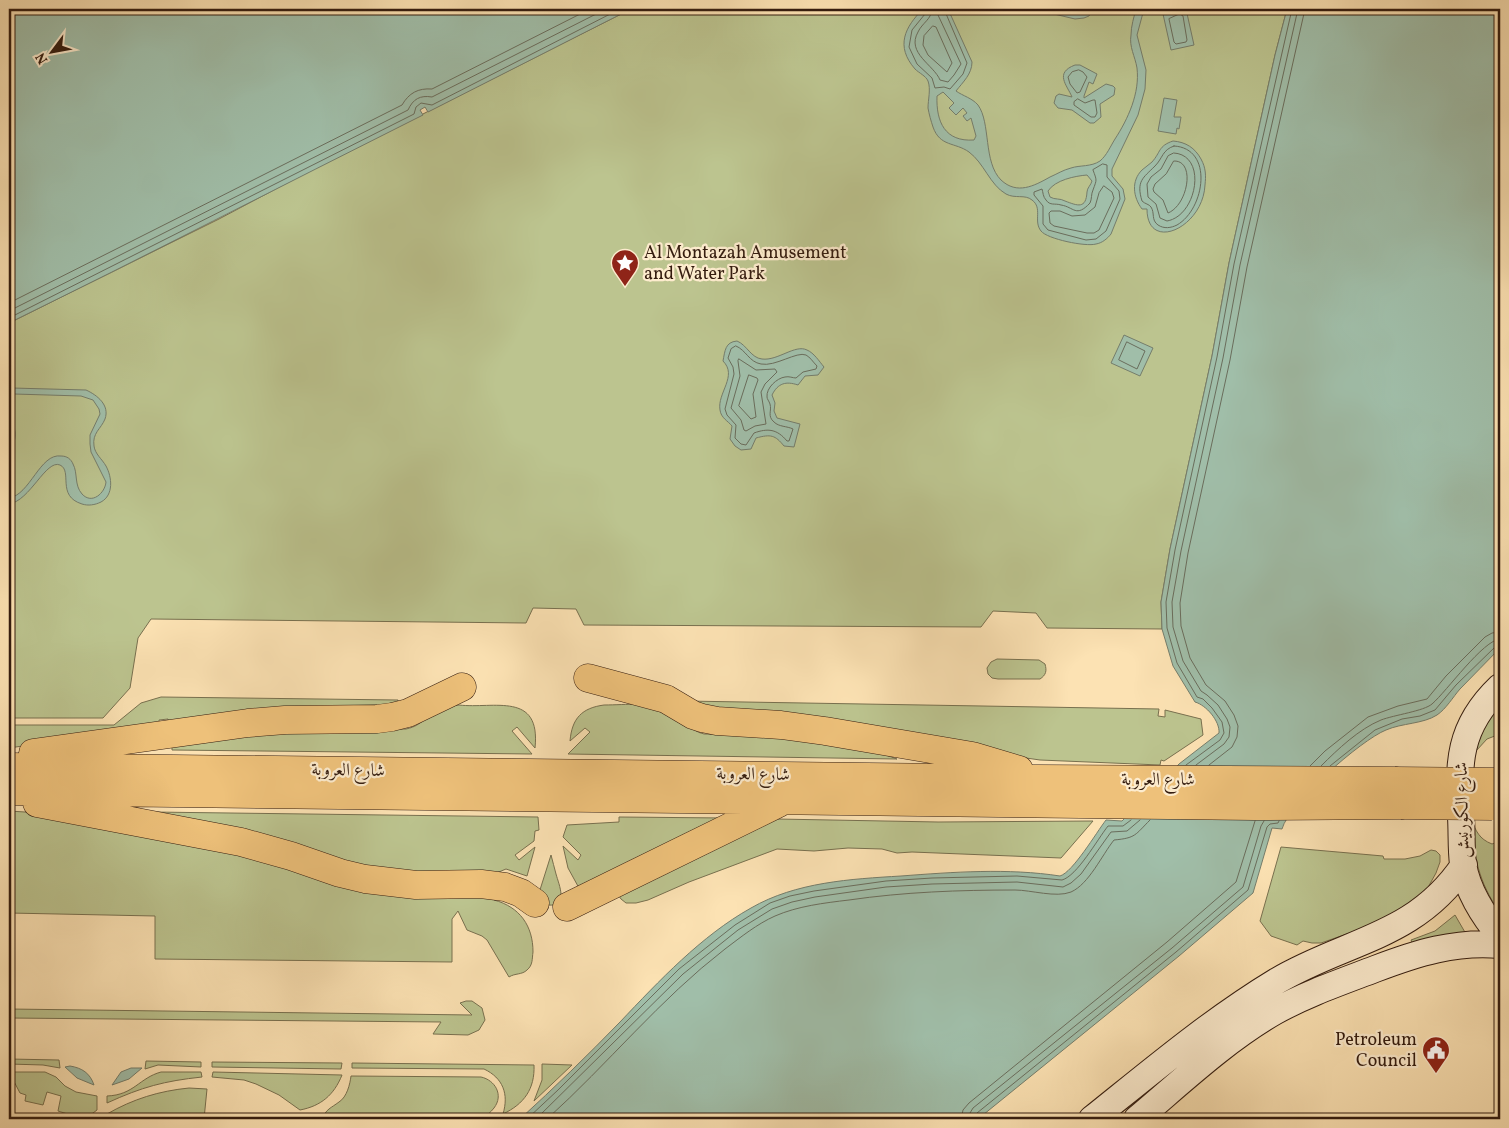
<svg xmlns="http://www.w3.org/2000/svg" width="1509" height="1128" font-family="Vollkorn,Amiri,serif">
<rect width="100%" height="100%" fill="#fce2b3"/>
<filter id="stains"><feTurbulence type="fractalNoise" baseFrequency=".004" numOctaves="4"/><feColorMatrix values="0 0 0 0 .2 0 0 0 0 .09 0 0 0 0 .02 0 0 0 .5 -.17"/></filter>
<radialGradient id="worn" r=".72"><stop offset=".6" stop-color="#630" stop-opacity="0"/><stop offset="1" stop-color="#630" stop-opacity=".3"/></radialGradient>
<!-- green -->
<path fill="#bcc48f" stroke="#78704f" d="M631,9H1287L1275,55L1229,263L1212,356L1170,549L1161,602L1162,629L1047,628L1036,613L993,611L981,627L584,625L576,609L533,608L526,623L151,619L138,638L130,688L103,718H9V323L219,219L304,174Z
M997,659L1039,660L1045,664C1047,671 1046,675 1040,679H998L992,678L988,674L987,668L991,662Z
M161,697L398,700V711L169,725L168,719L159,720V726L9,748V725H114L141,703Z
M685,701L1159,709L1158,716L1165,717V710L1201,719L1203,735L1164,761L1161,760L1160,765L1040,760L714,713Z
M1500,701V734L1487,739L1476,751V741Z
M459,705C494,709 541,691 535,748L517,727L512,731L532,754L172,750V745L276,730L406,729C416,727 420,723 428,717C436,711 449,706 459,705Z
M604,705C627,705 650,701 671,712C683,718 690,731 704,734L792,737L883,754L897,759L568,754L590,732L585,728L570,741C572,718 582,708 604,705Z
M9,811L25,812L494,896V900C520,907 533,926 533,952C532,959 533,965 527,970C522,975 515,973 509,977L487,940L482,936L467,930L458,911L452,919V962L155,959V916L9,913Z
M152,812L538,817L539,830L535,831L534,841L515,855L519,860L535,847L527,876L506,869L494,874H397Z
M619,817L725,818L579,888L568,868L563,846L578,860L581,855L563,837L567,825L619,822Z
M777,819L938,822L1093,821L1061,858L912,852L897,853L882,849L848,848L814,851L777,849L689,882L648,900L636,903H626L621,899L619,896Z
M1471,819C1476,831 1479,839 1492,844L1500,841V913C1478,881 1474,857 1471,819Z
M1281,847L1383,856L1384,859H1405L1420,856L1431,850L1436,851L1440,855V862L1436,873L1426,891L1384,921L1321,943H1312L1303,941L1297,945L1271,936L1260,921Z
M551,855C553,861 554,868 556,874C559,885 569,907 548,905L539,893Z
M1455,915L1466,934L1414,947L1411,940L1435,931Z
M466,1001H472L482,1008L485,1020L479,1030L468,1035L433,1034L441,1022L9,1018V1009L472,1015L460,1003Z
M9,1059L59,1060L60,1068L43,1065L9,1064Z
M146,1061L201,1062V1067L158,1065L145,1069Z
M212,1062L342,1063L341,1069L212,1067Z
M352,1063L534,1065C535,1089 524,1104 503,1114C509,1094 503,1078 484,1069L352,1068Z
M542,1064L572,1065L534,1101L542,1080Z
M9,1072H45L56,1077L65,1086L76,1092L97,1096V1110L85,1119H74V1116L58,1111L61,1096L47,1092L43,1105L25,1101L26,1095L20,1093Z
M161,1072H201L202,1077C164,1081 142,1087 107,1103V1096C134,1095 139,1078 161,1072Z
M213,1072L342,1075C334,1095 321,1106 300,1110L279,1095L256,1084L244,1080L212,1077Z
M351,1076L481,1077C495,1080 504,1095 494,1108C491,1112 486,1116 482,1119H322C326,1109 331,1108 339,1102C347,1097 350,1084 351,1076Z
M189,1088L207,1089L204,1119H107V1114C133,1099 159,1091 189,1088Z"/>
<!-- water -->
<path fill="#a0bea9" stroke="#757d6b" fill-rule="evenodd" d="M9,9H631L428,112L425,107L420,110L423,115L417,118C281,186 146,256 9,323Z
M923,9H948L972,62C972,74 963,82 956,91C963,96 972,98 978,105C991,123 983,162 1001,180C1017,195 1034,186 1050,177C1057,174 1063,170 1071,168C1080,165 1091,167 1100,161C1107,155 1110,147 1115,139C1128,119 1140,93 1137,68C1135,56 1129,47 1131,35C1131,26 1134,17 1136,9H1144L1137,35L1146,70L1145,89L1138,115L1112,169V176L1123,189L1125,199L1111,234C1107,239 1102,243 1096,244C1086,247 1047,239 1041,231C1033,221 1043,208 1032,200C1025,194 1015,199 1006,194C990,185 984,163 969,152C955,142 940,147 933,127C931,121 929,114 928,108C928,100 931,89 928,81C926,76 919,73 915,69C895,46 905,27 923,9ZM943,92L954,103L949,108L956,115L963,108L967,113L963,116L967,121L971,118L976,136L974,140C945,142 936,122 937,96ZM1087,175L1092,181C1091,185 1087,188 1087,192C1086,209 1078,206 1065,201C1060,198 1055,200 1050,197L1048,191C1055,180 1075,176 1087,175Z
M1046,9H1093L1089,16L1084,18L1075,19L1054,14Z
M1186,9L1194,45L1171,50L1163,14Z
M1287,9H1500V648C1487,662 1473,675 1460,689C1453,697 1446,709 1437,715C1423,724 1402,723 1386,730C1361,740 1289,803 1282,829L1272,828L1253,893L1179,956L978,1119H520C554,1088 588,1055 620,1022C659,981 701,936 751,908C796,882 851,879 901,876C954,872 1008,868 1060,876C1073,872 1096,833 1106,820L1122,821L1179,764L1219,733C1220,721 1206,705 1195,702L1173,666L1162,629L1161,602L1170,549L1212,356L1229,263L1275,55Z
M1075,65H1080L1097,74L1093,84L1089,82L1084,96V98L1106,84L1113,86L1115,88L1114,95L1100,104L1101,117L1094,123H1090L1072,110L1058,108L1054,103L1056,96L1059,94L1072,97C1067,85 1054,73 1075,65Z
M1164,98L1177,100L1174,117H1181L1179,129L1177,128L1176,134L1158,131Z
M1173,141C1186,142 1195,148 1201,159C1206,168 1206,176 1205,185C1203,228 1147,253 1147,209H1142C1133,197 1131,181 1142,170C1145,167 1149,165 1152,162C1161,152 1158,146 1173,141Z
M1124,335L1153,348L1140,376L1111,363Z
M737,341C747,345 751,358 762,359C778,361 795,344 807,350C814,353 819,361 824,367L818,375L805,376L798,385C786,381 778,383 772,395L775,403L774,411L777,418L800,424L794,447L784,446C775,435 771,434 756,438L751,449L741,450L735,446L730,439L732,426C728,421 721,418 720,410C717,393 738,376 723,361C725,351 725,342 737,341Z
M12,388L86,390C97,395 110,405 105,419C101,429 92,433 94,446C95,454 102,459 106,466C112,477 114,495 101,502C95,505 88,506 82,504C56,496 73,471 60,465C46,459 30,501 9,504V498C30,495 40,453 61,456C67,456 71,459 73,464C78,473 74,485 82,494C92,505 105,493 106,482L91,452L90,444V435L100,414L99,409L93,400L81,396L14,394L9,397V389Z
M9,418C19,431 15,442 9,456Z
M70,1066C82,1068 90,1073 94,1085L77,1078L65,1067Z
M131,1068H142L129,1079L112,1085L121,1072Z"/>
<g fill="none" stroke-linecap="round" stroke-linejoin="round">
<!-- shore -->
<path stroke="#6a6d5c" stroke-width="1" d="M926,9L925,14L912,30L909,47L917,64L932,78L935,88L944,87L950,89L963,74L967,63L944,9
M932,9C932,19 922,23 918,32C906,53 934,65 940,80L948,82L954,75L961,64L938,15L937,9
M1180,14L1183,16L1187,40L1186,42L1176,44L1174,42L1169,19Z
M933,26L936,27L952,63L947,72L928,55L923,45L924,36Z
M1079,70L1083,72L1087,77L1080,92L1077,93L1070,84L1068,77L1072,72Z
M1078,99L1085,103L1093,100H1095L1097,113L1095,117H1091L1074,105V102Z
M1174,146C1214,148 1205,209 1177,225C1171,228 1164,229 1158,225C1151,220 1155,213 1151,207C1149,204 1145,204 1142,201C1136,181 1143,178 1155,166C1163,158 1162,150 1174,146Z
M1174,153C1208,155 1197,216 1167,221L1160,218L1156,204L1148,197L1147,184L1151,177L1161,169L1168,156Z
M1174,161C1196,160 1188,205 1168,213L1163,200L1154,192L1153,189L1155,184L1166,174Z
M1103,164L1107,165V177L1119,191L1120,199L1106,231L1096,239L1086,240L1048,230L1043,224V206L1034,195V192L1042,189C1043,192 1043,197 1046,200C1050,206 1055,203 1061,205C1074,207 1076,218 1090,203C1092,199 1091,194 1093,190C1097,179 1097,181 1093,170Z
M1104,186L1112,192L1114,198L1099,230L1094,233H1087L1054,226L1050,223L1049,213L1051,211H1060L1072,216L1085,215L1095,207L1099,193Z
M9,303L402,105C409,93 418,88 432,89L590,9
M9,311L408,110C413,99 420,95 432,97L606,9
M9,318L414,114L416,107L421,103L432,105L620,9
M1127,342L1145,351L1137,369L1119,360Z
M736,346C746,350 749,362 761,364C775,367 797,351 806,355C810,357 813,362 817,366L816,369L803,372L796,378C793,378 789,376 785,377C777,378 766,388 767,397C767,399 769,401 770,404C772,411 767,416 774,422C779,427 787,426 793,429L789,441H787C777,429 768,428 754,433L746,445L741,444L735,438L736,425L727,415L725,409L734,374L733,367L728,358L731,349Z
M739,359L756,370L775,369L777,372L765,384L761,392L766,424L755,426L746,431L744,430L741,420L731,408L740,376L738,361Z
M749,375L757,378L758,380L753,394L756,417L751,419L739,406Z
M1186,765L1220,740L1224,733L1222,722L1212,708L1203,699L1197,697L1177,663L1167,628L1166,602L1175,550L1217,357L1234,264L1292,9
M1196,765L1224,744L1229,737L1230,727L1227,719L1218,705L1207,695L1201,691L1183,661L1173,627L1172,602L1181,551L1223,358L1240,265L1298,9
M1209,765L1232,747L1237,737L1238,726L1234,715L1225,701L1206,685L1190,658L1181,626L1180,603L1188,553L1230,360L1247,267L1305,9
M1310,766L1325,751L1368,717L1398,706L1427,699L1446,676L1485,637L1492,633L1500,632
M1321,766C1338,749 1359,729 1381,720C1394,715 1424,711 1432,704C1447,691 1483,640 1500,639
M1330,766L1375,730L1402,719L1420,716L1435,710L1456,685L1495,647L1500,645
M527,1119L558,1090L679,969L735,925L770,903L790,896L814,891L886,881L932,878L1017,876L1062,880C1077,876 1097,840 1108,826H1123L1131,820
M536,1119L683,974L738,930L772,909L792,902L815,897L886,887L932,884L1017,882L1063,887L1071,883L1081,874L1111,832L1127,831L1140,820
M547,1119C608,1064 660,999 725,949C741,937 757,924 775,916C798,906 824,903 849,900C904,892 959,890 1015,890C1031,890 1056,898 1071,892C1089,884 1102,855 1114,840C1136,838 1135,835 1150,820
M961,1119L963,1110L969,1103L1167,942L1236,882L1255,821
M969,1119L970,1113L973,1108L1172,948L1243,887L1261,826L1264,821
M975,1119L977,1113L1176,952L1248,890L1267,827L1270,824L1278,823L1279,821"/>
<!-- secondary casing -->
<g stroke="#341c0f" stroke-width="28">
<path id="secondary" d="M1500,687C1458,727 1458,763 1461,817C1462,833 1461,849 1463,864C1467,889 1483,916 1500,935
M1092,1119C1152,1071 1211,1021 1277,981C1346,940 1415,938 1464,865
M1137,1119C1181,1082 1224,1041 1274,1012C1306,994 1341,982 1375,969C1417,953 1455,941 1500,945"/>
</g>
<!-- primary casing -->
<g stroke="#341c0f" stroke-width="29">
<path id="primary" d="M588,678L666,699L693,715L702,718L717,721L781,725L825,731L972,756L1019,770
M33,753L248,723L285,720L377,719L392,717L408,713L462,687
M9,767L1038,779L1395,781
M9,791L1254,806L1401,805
M37,803L241,842L291,856L340,873L365,879L416,885L481,884L505,887L521,893L535,903
M567,907L779,803"/>
</g>
<!-- secondary -->
<use href="#secondary" stroke="#fdecce" stroke-width="26"/>
<!-- primary -->
<use href="#primary" stroke="#eec17a" stroke-width="28"/>
<!-- primary-bridge casing -->
<g stroke="#341c0f" stroke-width="29" stroke-linecap="butt">
<path id="primary-bridge" d="M1395,781L1498,782
M1401,805L1492,806"/>
</g>
<!-- primary-bridge -->
<use href="#primary-bridge" stroke="#eec17a" stroke-width="28"/>
</g>
<!-- icons -->
<defs>
<g id="sight-pin" transform="scale(1.4375)"><path d="M0 17L-7.5 6A9.5 9.5 0 1 1 7.5 6Z" fill="#8f2418" stroke="#fdecce"/><path d="M0-6L1.8-2.2L6-1.7L2.9 1.2L3.7 5.4L0 3.3L-3.7 5.4L-2.9 1.2L-6-1.7L-1.8-2.2Z" fill="#fff"/></g>
<g id="civic-pin" transform="scale(1.4375)"><path d="M0 17L-7.5 6A9.5 9.5 0 1 1 7.5 6Z" fill="#8f2418" stroke="#fdecce"/><path d="M-.6-6.5H3V-4.5H.6V-3L4-1V1h2V6H-6V1h2V-1L-.6-3ZM-1.2 2.5V6h2.4V2.5Z" fill="#fff"/></g>
</defs>
<g fill-rule="evenodd">
<use href="#sight-pin" x="625" y="263"/>
<use href="#civic-pin" x="1436" y="1050"/>
</g>
<g text-anchor="middle" dominant-baseline="central" stroke-width="4.5" stroke-linejoin="round" paint-order="stroke">
<!-- poi labels -->
<g font-size="18" fill="#341c0f" stroke="#fdecce" text-anchor="start">
<text x="644" y="253">Al Montazah Amusement<tspan x="644" dy="21">and Water Park</tspan></text>
<text x="1417" y="1040" text-anchor="end">Petroleum<tspan x="1417" dy="21">Council</tspan></text>
</g>
<!-- street labels -->
<g font-size="18" fill="#341c0f" stroke="#fdecce">
<text transform="translate(348 771) rotate(1)">شارع العروبة</text>
<text transform="translate(753 775) rotate(1)">شارع العروبة</text>
<text x="1158" y="780">شارع العروبة</text>
<text transform="translate(1463 810) rotate(-91)">شارع الكورنيش</text>
</g>
</g>
<!-- margin -->
<rect width="1509" height="1128" fill="none" stroke="#fce2b3" stroke-width="30"/>
<rect x="10" y="10" width="1489" height="1108" fill="none" stroke="#341c0f" stroke-width="2.5"/>
<rect x="15" y="15" width="1479" height="1098" fill="none" stroke="#341c0f"/>
<!-- north arrow -->
<g transform="translate(52 52) rotate(238)" stroke="#fdecce" stroke-width="4" paint-order="stroke">
<path d="M0-4L9 19L0 12L-9 19Z" fill="#341c0f"/>
<text y="-8" font-size="14" font-weight="bold" text-anchor="middle" fill="#341c0f">N</text>
</g>
<rect width="100%" height="100%" filter="url(#stains)"/>
<rect width="100%" height="100%" fill="url(#worn)"/>
</svg>
